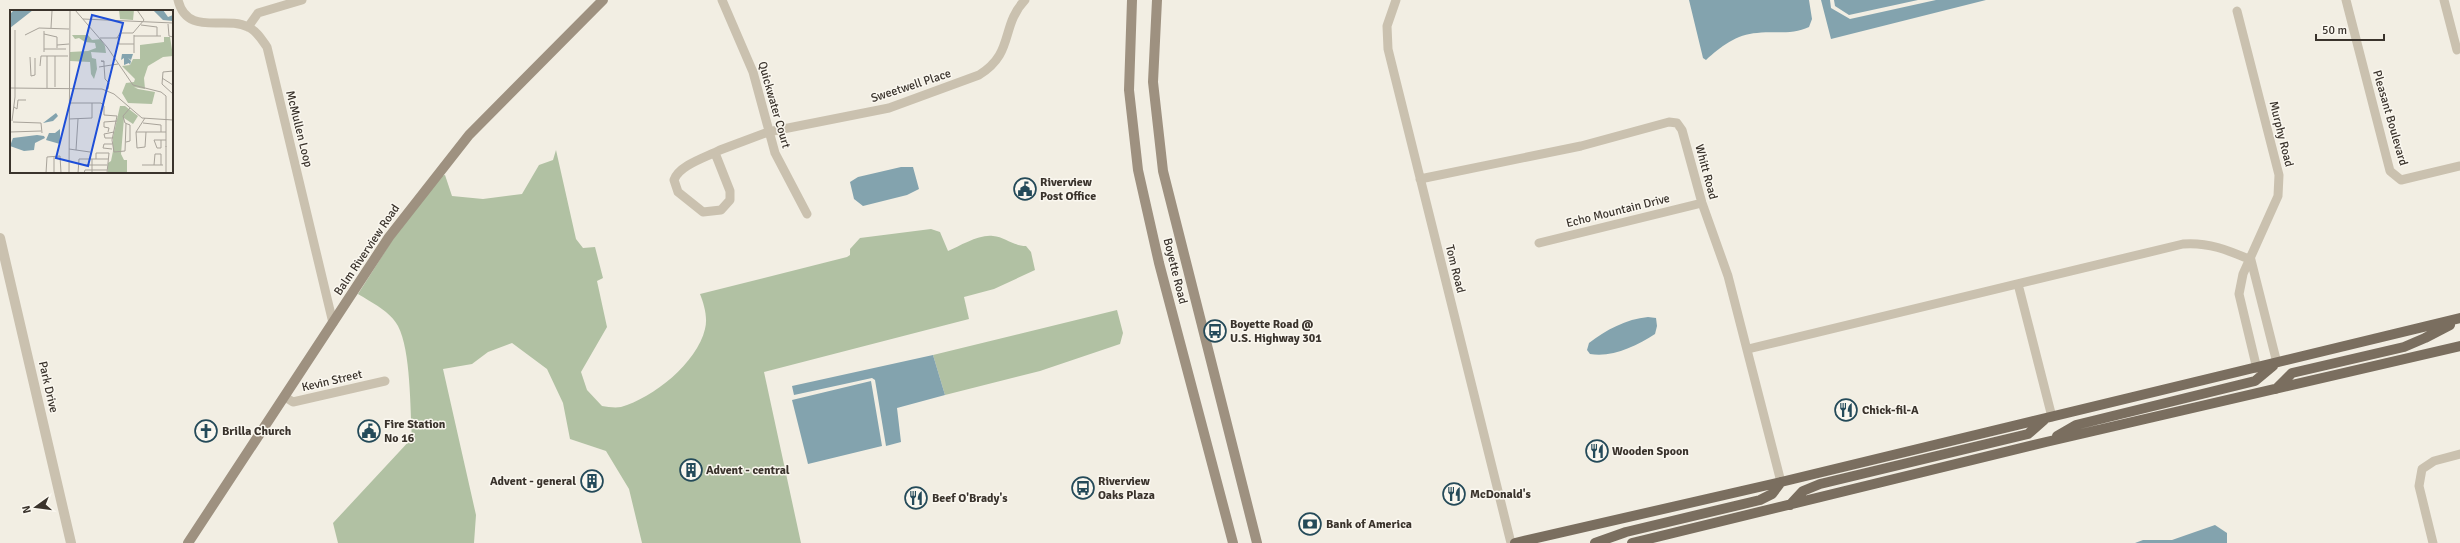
<svg xmlns="http://www.w3.org/2000/svg" width="2460" height="543" font-family="Signika,sans-serif">
<rect width="100%" height="100%" fill="#f2eee3"/>
<!-- green -->
<path fill="#b1c1a3" d="M556,150L576,239L583,248L595,247L603,278L597,281L607,327L581,372L587,390L602,406C608,407 615,408 621,407C653,398 697,363 705,329C708,318 704,304 700,294L847,257L850,255V249L860,238L931,229L940,232L948,251C960,246 979,234 993,236C1005,237 1013,246 1026,246L1031,252L1035,270L994,289L964,297L969,319L764,372L801,543H642L629,489L606,451L570,439L563,403L547,369L512,343L488,352L472,364L443,369L476,515L474,543H338L333,523L412,438C410,408 411,351 398,326C391,312 371,302 358,294L393,239L441,176L445,175L452,196L483,199L522,194L539,165L553,160Z
M1117,310L1123,333L1120,344L1040,371L945,395L933,355Z"/>
<!-- water -->
<path fill="#83a3ae" d="M1689,0H1809L1812,19L1809,27C1793,35 1774,31 1757,33C1737,34 1720,47 1706,60L1703,58Z
M1821,0H1830L1831,8L1850,19L1936,0H1986L1831,39Z
M1834,0H1918L1849,15L1835,6Z
M901,167H913L919,189L907,195L863,206L854,199L850,182L858,177Z
M1648,317L1656,318L1657,326L1655,334C1636,346 1612,358 1590,354L1587,350L1589,343C1606,330 1626,319 1648,317Z
M933,355L945,395L897,408L901,442L886,446L875,380L872,378L794,395L792,386Z
M871,381L882,446L808,464L792,400Z
M2215,525L2227,533V543H2135L2143,540H2172Z"/>
<g fill="none" stroke-linecap="round" stroke-linejoin="round">
<!-- minor -->
<path stroke="#cac1af" stroke-width="9" d="M178,0C187,37 225,15 248,27C257,31 262,40 267,47L333,323
M722,0L753,72L775,153L807,214
M1396,0L1387,26L1388,49L1511,543
M2346,0L2390,171L2401,180L2460,166
M2444,0L2457,50
M2237,11L2279,175L2278,196L2243,274L2239,294L2257,369
M248,27L258,13L302,0
M715,153L730,191V200L721,210L703,212L678,192L674,180C679,165 707,157 720,150L768,132L889,108L979,75C1015,53 1000,26 1025,0
M1420,179L1581,146L1669,122L1677,123L1682,130L1702,203L1728,276L1781,482
M1539,243L1702,203
M2251,260L2277,363
M2018,284L2052,417
M1748,349L2183,244C2208,242 2228,250 2251,260
M285,397L293,402L385,381
M2433,543L2419,486L2422,469L2434,461L2460,454"/>
<!-- tertiary -->
<path stroke="#cac1af" stroke-width="10" d="M0,238L71,543"/>
<!-- secondary -->
<path stroke="#9e9180" stroke-width="10" d="M1132,0L1129,90L1138,170L1159,263L1233,543
M1157,0L1153,82L1163,171L1257,543
M188,543L389,237L469,135L603,0"/>
<!-- primary -->
<path stroke="#7a6e5f" stroke-width="10" d="M2276,389L2292,373L2404,347L2425,338L2450,325
M2057,436L2076,425L2255,381L2273,366
M1790,505L1803,491L1820,484L2028,434L2044,420
M1515,543L1781,482L2460,318
M1595,543L1626,532L1760,500L1772,494L1781,482
M1632,543L2046,442L2460,346"/>
</g>
<!-- icons -->
<defs>
<g id="civic-ring" transform="scale(1.15)"><circle r="9.5" fill="#faf7ef" stroke="#244a59" stroke-width="1.5"/><path d="M-.6-6.5H3V-4.5H.6V-3L4-1V1h2V6H-6V1h2V-1L-.6-3ZM-1.2 2.5V6h2.4V2.5Z" fill="#244a59"/></g>
<g id="bus-ring" transform="scale(1.15)"><circle r="9.5" fill="#faf7ef" stroke="#244a59" stroke-width="1.5"/><path d="M-5-6H5V4H4V6H2V4H-2V6H-4V4H-5ZM-3.5-4V0h7V-4ZM-3.5 1.2v1.5H-2V1.2ZM2 1.2v1.5H3.5V1.2Z" fill="#244a59"/></g>
<g id="restaurant-ring" transform="scale(1.15)"><circle r="9.5" fill="#faf7ef" stroke="#244a59" stroke-width="1.5"/><path d="M-5-6h1v4h1v-4h1v4h1v-4h1v5L-1.5 .5V6h-2V.5L-5-1ZM5-6V6H3V1.5H1.5Q1.5-4 5-6Z" fill="#244a59"/></g>
<g id="church-ring" transform="scale(1.15)"><circle r="9.5" fill="#faf7ef" stroke="#244a59" stroke-width="1.5"/><path d="M-1.2-6h2.4v3.5h3.3v2.4h-3.3V6h-2.4V-.1h-3.3v-2.4h3.3Z" fill="#244a59"/></g>
<g id="building-ring" transform="scale(1.15)"><circle r="9.5" fill="#faf7ef" stroke="#244a59" stroke-width="1.5"/><path d="M-4-6H4V6H1V3H-1V6H-4ZM-2.5-4.3h1.7v1.8h-1.7ZM.8-4.3h1.7v1.8H.8ZM-2.5-1h1.7V.8h-1.7ZM.8-1h1.7V.8H.8Z" fill="#244a59"/></g>
<g id="bank-ring" transform="scale(1.15)"><circle r="9.5" fill="#faf7ef" stroke="#244a59" stroke-width="1.5"/><path d="M-6-4H6V4H-6ZM0-2.3a2.3 2.3 0 1 0 0 4.6a2.3 2.3 0 1 0 0-4.6Z" fill="#244a59"/></g>
</defs>
<g fill-rule="evenodd">
<use href="#civic-ring" x="1025" y="189"/>
<use href="#bus-ring" x="1215" y="331"/>
<use href="#restaurant-ring" x="1846" y="410"/>
<use href="#church-ring" x="206" y="431"/>
<use href="#civic-ring" x="369" y="431"/>
<use href="#restaurant-ring" x="1597" y="451"/>
<use href="#building-ring" x="691" y="470"/>
<use href="#building-ring" x="592" y="481"/>
<use href="#bus-ring" x="1083" y="488"/>
<use href="#restaurant-ring" x="1454" y="494"/>
<use href="#restaurant-ring" x="916" y="498"/>
<use href="#bank-ring" x="1310" y="524"/>
</g>
<g text-anchor="middle" dominant-baseline="central" stroke-width="3" stroke-linejoin="round" paint-order="stroke">
<!-- street labels -->
<g font-size="12" fill="#3a332c" stroke="#faf7ef">
<text transform="translate(911 86) rotate(-18)">Sweetwell Place</text>
<text transform="translate(774 105) rotate(74)">Quickwater Court</text>
<text transform="translate(2390 118) rotate(74)">Pleasant Boulevard</text>
<text transform="translate(299 129) rotate(76)">McMullen Loop</text>
<text transform="translate(2281 134) rotate(76)">Murphy Road</text>
<text transform="translate(1706 172) rotate(75)">Whitt Road</text>
<text transform="translate(1618 211) rotate(-14)">Echo Mountain Drive</text>
<text transform="translate(367 250) rotate(-56)">Balm Riverview Road</text>
<text transform="translate(1455 269) rotate(76)">Tom Road</text>
<text transform="translate(1175 271) rotate(76)">Boyette Road</text>
<text transform="translate(332 381) rotate(-13)">Kevin Street</text>
<text transform="translate(48 387) rotate(77)">Park Drive</text>
</g>
<!-- poi labels -->
<g font-size="12" font-weight="bold" fill="#3a332c" stroke="#faf7ef" text-anchor="start">
<text x="1040" y="182">Riverview<tspan x="1040" dy="14">Post Office</tspan></text>
<text x="1230" y="324">Boyette Road @<tspan x="1230" dy="14">U.S. Highway 301</tspan></text>
<text x="1862" y="410">Chick-fil-A</text>
<text x="384" y="424">Fire Station<tspan x="384" dy="14">No 16</tspan></text>
<text x="222" y="431">Brilla Church</text>
<text x="1612" y="451">Wooden Spoon</text>
<text x="706" y="470">Advent - central</text>
<text x="576" y="481" text-anchor="end">Advent - general</text>
<text x="1098" y="481">Riverview<tspan x="1098" dy="14">Oaks Plaza</tspan></text>
<text x="1470" y="494">McDonald's</text>
<text x="932" y="498">Beef O'Brady's</text>
<text x="1326" y="524">Bank of America</text>
</g>
</g>
<!-- overview -->
<g transform="translate(10 10)">
<rect width="163" height="163" fill="#f2eee3"/>
<path d="M109,0H124L123,10L110,9ZM62,25H78L82,30L91,29L95,36L96,43L81,42L82,48L86,49L87,59L84,69L81,64L80,52L60,51V42L78,41L86,38L85,33L75,32L69,28L65,29ZM154,27H160L163,46L153,47L138,56L134,68L135,79L124,77L128,79L145,82L142,94L118,93L112,83L116,73L124,72L125,69L112,56L120,55L123,49H130V35L154,32ZM110,96H115L128,106L123,114L114,108L111,144L114,150H117V163H98V153L101,151L103,141V127Z" fill="#b1c1a3"/>
<path d="M4,0H23L0,18V4ZM143,0H153L158,7L163,5V11L153,10ZM112,44H123L121,50L118,48L121,51L120,55L119,53L114,55V48L111,50ZM46,103L48,106L43,111L33,113ZM50,119V134L36,130L39,123H45ZM27,125L34,126L35,128L25,133L24,140L14,141L0,136L3,128Z" fill="#83a3ae"/>
<path fill="none" stroke="#a8a39a" stroke-width="1" d="M65,0L97,37L123,75L151,82L156,86V137M127,0L134,10M73,9L163,13M158,14L159,26L163,27M131,15L147,17V26M41,18L42,1M34,24L47,27V38M15,25L29,18L59,19M124,26H151M108,27L109,34H124M90,28H107L110,23H123L134,10M47,35L59,34M34,39H56M34,42V21M124,43V25M20,47L21,66L25,65V48M94,52L91,51H94V55L95,69L99,73L98,79M30,56L31,46H58M89,57L108,54M163,61L153,62L152,74L163,84M152,68L163,75M45,77V46M0,78L92,79L104,84L132,108L163,110M37,78V46M60,93H91L94,96V105L107,106L102,130L104,142L115,141L116,114M4,97L7,99L8,90H16M135,108L126,122L127,138L135,137L136,122M59,109L82,108V93M2,111L5,87V20M3,112L31,113L32,123M133,113L151,115V122M0,122L31,121M98,122L99,118L94,117V112L107,111M126,122H156M102,128H95L94,124L104,122M151,130V138H147L144,130H156M116,132L120,131V115L115,113L113,106L120,98M59,139L80,142M102,139L93,138L94,134H102M66,140L68,109M82,149V163M86,149V143H99L97,163M75,155H97M132,155H153M144,155L145,144H151V155M36,163L37,147L50,146L51,163M44,163V146M59,163L60,0M68,163L69,149H98M74,163L75,160H97M156,163V136"/>
<path fill="#1d4ed8" fill-opacity="0.15" stroke="#1d4ed8" stroke-width="2" d="M82,5L113,13L78,156L46,148Z"/>
<rect width="163" height="163" fill="none" stroke="#3a332c" stroke-width="2"/>
</g>
<!-- north arrow -->
<g transform="translate(36 507) rotate(256)" stroke="#faf7ef" stroke-width="3" paint-order="stroke">
<path d="M0-3L7 15L0 10L-7 15Z" fill="#3a332c"/>
<text y="-6" font-size="11" font-weight="bold" text-anchor="middle" fill="#3a332c">N</text>
</g>
<!-- scale -->
<path d="M2316 34v6h68v-6" fill="none" stroke="#3a332c" stroke-width="2"/>
<text x="2322" y="34" font-size="12" fill="#3a332c" stroke="#faf7ef" stroke-width="3" paint-order="stroke">50 m</text>
</svg>
